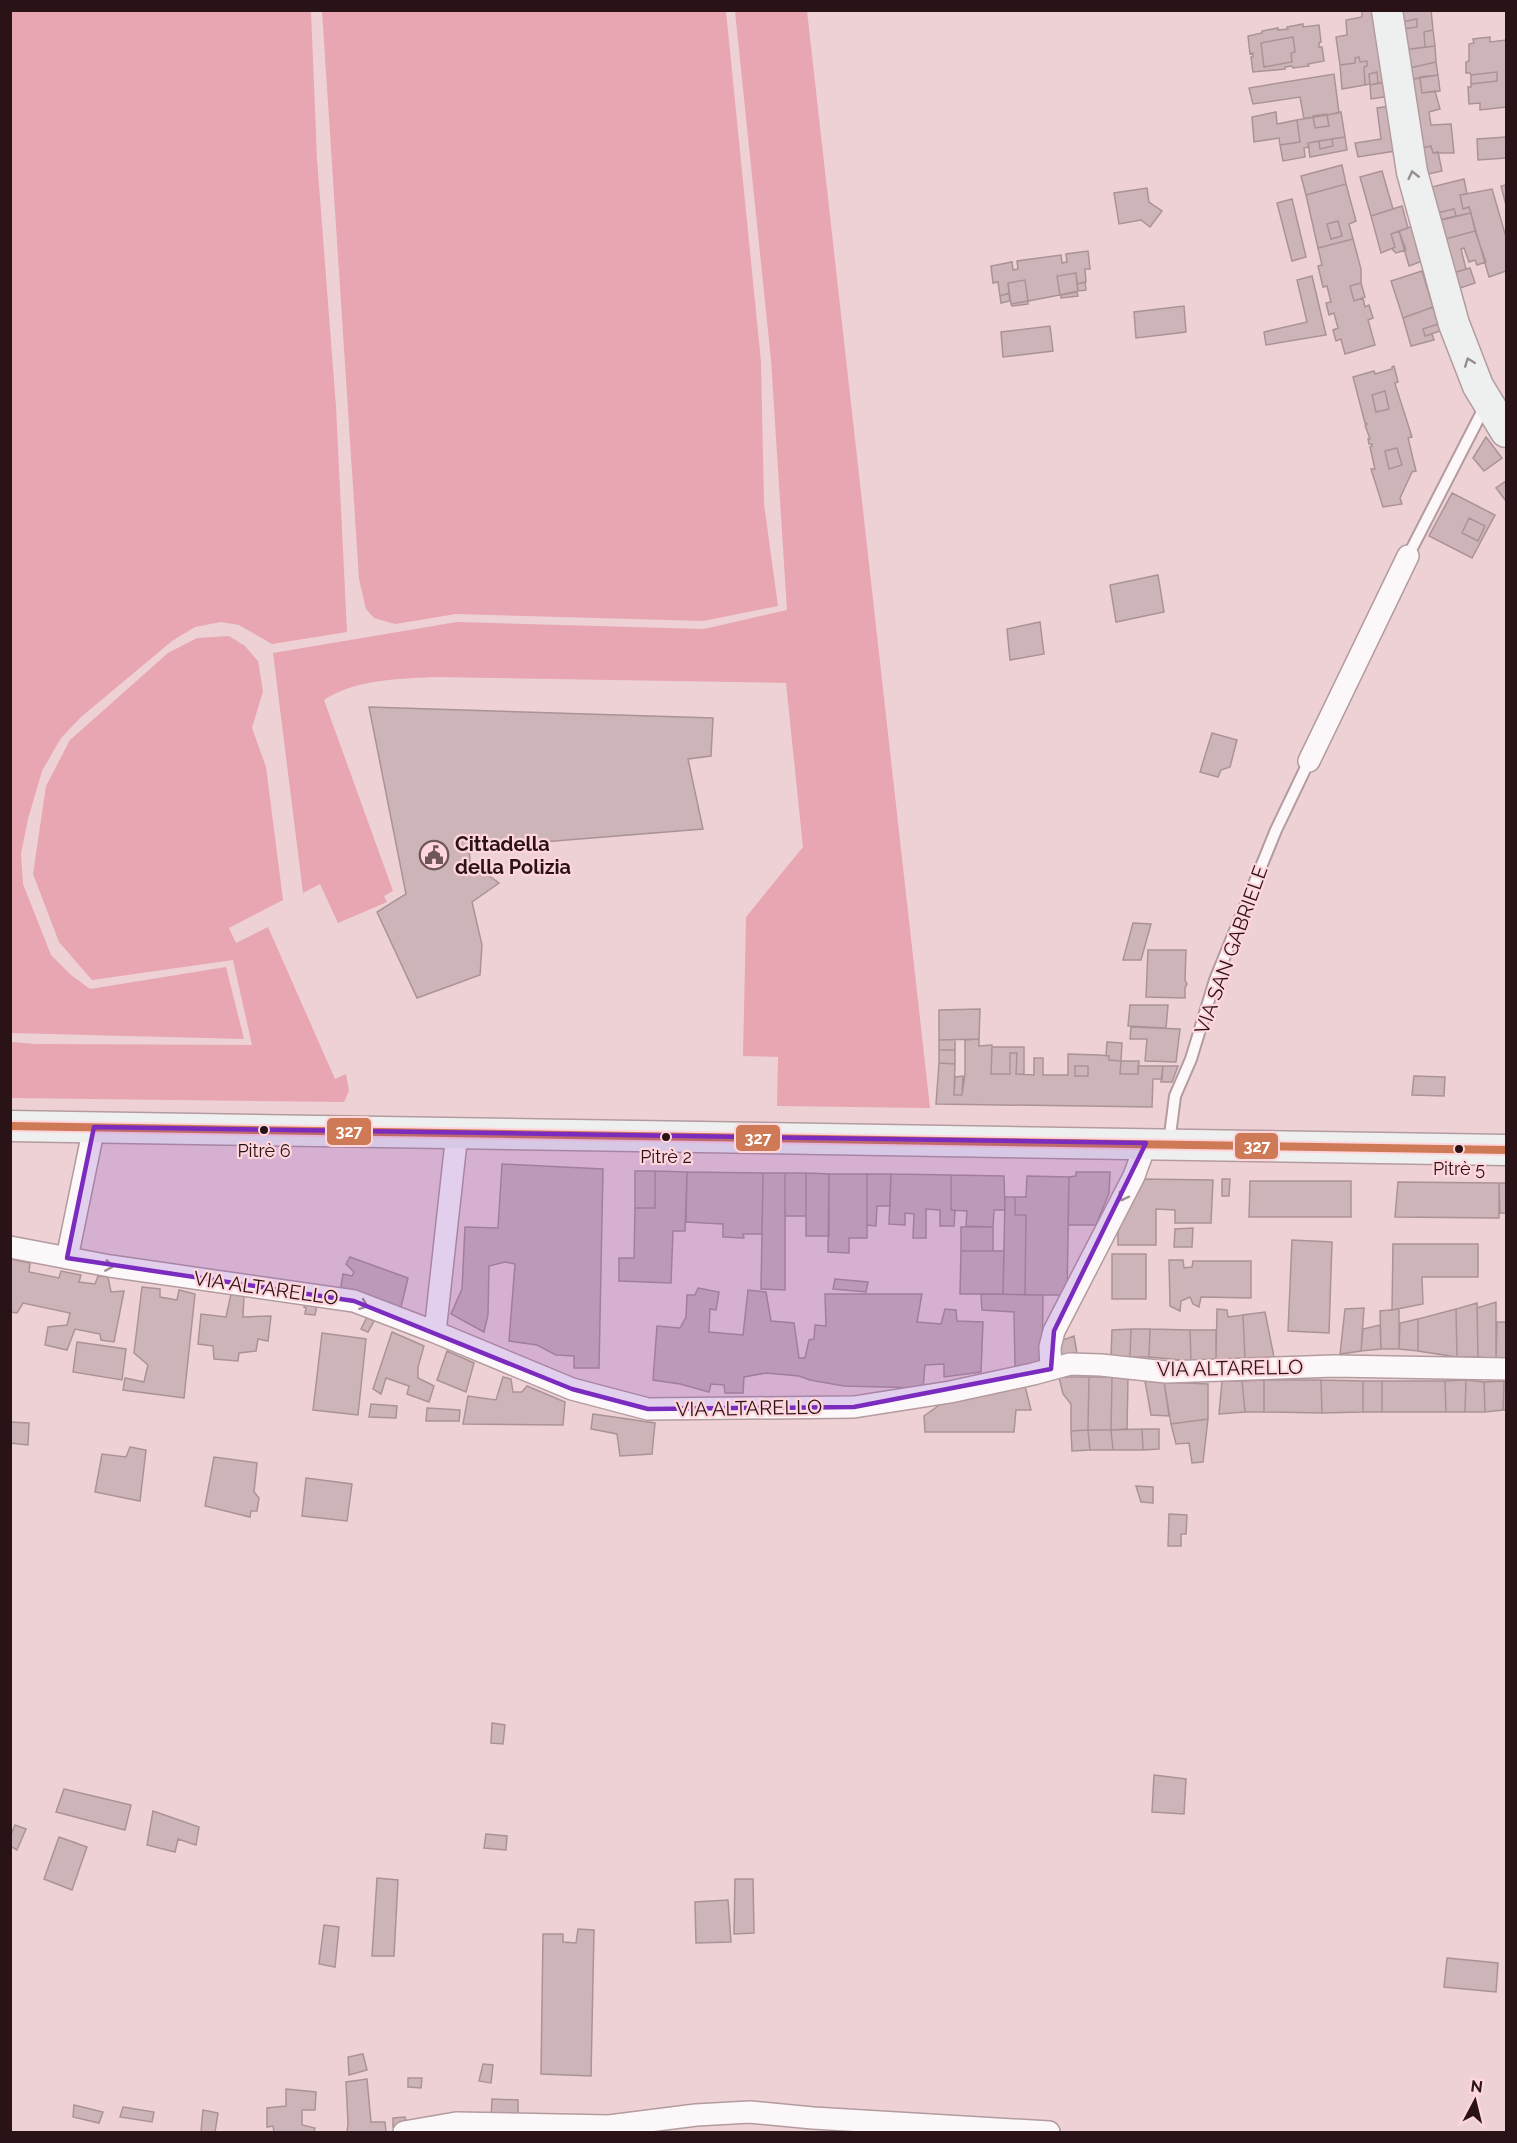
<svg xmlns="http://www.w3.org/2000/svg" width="1517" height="2143" font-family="Raleway,sans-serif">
<rect width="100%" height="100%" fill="#edd1d5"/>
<!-- green -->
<path fill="#e8a5b2" d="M10,11H311L317,159L336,407L347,632L272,644L239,625L221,622L195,627L172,641L81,717L61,738L42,771L28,819L21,854L23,884L51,955L71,975L90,989L226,967L244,1039L11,1033Z
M322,11H726L761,362L764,504L778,606L703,621L456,614L395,624L374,618L366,609L359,579Z
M735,11H807L930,1108L777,1106L778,1057L743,1056L746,917L803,847L786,683L436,677C398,679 356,679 324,700L393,891L384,896L387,902L338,923L320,884L303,893L273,653L457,622L704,629L787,610L771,360Z
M229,636L245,646L258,661L263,691L252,728L266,767L283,900L229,928L236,943L268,927L335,1079L346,1074L349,1091L344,1102L11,1098V1042L36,1044L252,1045L233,960L92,980L59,942L33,874L46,786L70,740L168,653L197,638Z"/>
<!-- building -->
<path fill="#cdb4b8" stroke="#aa9397" stroke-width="1.5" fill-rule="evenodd" d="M1362,10H1381L1388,82L1378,83L1377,72L1369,74L1370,84L1365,85L1364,67L1367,66V61L1360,62L1359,57L1355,58V63L1340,65L1336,37L1347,35L1346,20L1362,17Z
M1400,10H1431L1433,30L1424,32L1425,47L1404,50L1402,29L1417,27V19L1401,22Z
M1417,19V27L1402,29L1401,22Z
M1303,24V27L1319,25L1321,42L1319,43V47H1322L1324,61L1308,64L1309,66L1293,68L1292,66L1285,67V69L1253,72L1251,57H1253V53L1250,54L1248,36L1262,33V31L1278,28V30L1288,29L1287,27ZM1293,37L1295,52L1291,53L1292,62L1264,67L1261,43Z
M1433,30L1435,46L1425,47L1424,32Z
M1293,37L1295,52L1291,53L1292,62L1264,67L1261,43Z
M1490,37V42L1506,40V107L1480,110V103L1469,104L1468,87H1471V84L1497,81V72L1471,75L1470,73H1466V62L1469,61V44L1474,43L1473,39Z
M1435,46L1436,62L1405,69L1404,50Z
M1359,57L1360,62L1367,61V66L1364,67L1365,85L1342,89L1340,65L1355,63V58Z
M1436,62L1438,75L1406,80L1405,69Z
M1377,72L1378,83L1370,85L1369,74Z
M1497,72V81L1471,84V75Z
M1334,74L1339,113L1304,119L1300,97L1253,104L1249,88Z
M1438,75L1440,91L1422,93L1420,77Z
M1420,78L1422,93L1435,91L1440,109L1429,112L1431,125L1451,124L1454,153H1433L1431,146L1414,150L1406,80Z
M1388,82L1390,96L1371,99L1370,85Z
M1390,106L1395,151L1358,157L1355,143L1381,139L1377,108Z
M1276,112L1277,124L1297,120L1300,142L1280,145L1279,138L1254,142L1252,117Z
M1341,112L1345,137L1308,143L1309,147L1304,148L1305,157L1283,161L1280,145L1300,142L1297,120L1313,117L1315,128L1329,126L1327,115Z
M1327,114L1329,126L1315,128L1313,116Z
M1345,137L1347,150L1310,157L1308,143L1319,141L1320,149L1333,146L1332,139Z
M1506,137V158L1478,160L1477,139Z
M1332,139L1333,146L1320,149L1319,141Z
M1431,146L1433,153L1438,152L1442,171L1419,176L1415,149Z
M1342,165L1346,184L1306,195L1301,176Z
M1382,171L1393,209L1371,216L1360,177Z
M1464,179L1467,194L1460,195L1463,209L1469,207L1471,213L1456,216L1454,209L1433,214L1428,188Z
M1346,184L1356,221L1349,224L1353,239L1318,248L1306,195ZM1338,221L1342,236L1331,239L1327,224Z
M1506,185V205L1501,186Z
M1147,188L1149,202L1162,211L1150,227L1141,220L1119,224L1114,193Z
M1492,189L1506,237V271L1489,277L1469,207L1463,209L1460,195Z
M1292,199L1306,257L1292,261L1277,203Z
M1402,206L1408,228L1391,234L1395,247L1381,253L1371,216Z
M1454,209L1456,216L1435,221L1433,214Z
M1471,213L1475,231L1442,240L1437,221Z
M1338,221L1342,236L1331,239L1327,224Z
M1413,226L1425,260L1409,266L1399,231Z
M1399,231L1406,250L1396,253L1392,249L1395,247L1391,234Z
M1475,231L1486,262L1477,265L1475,260L1469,262L1464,248L1461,249L1466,269L1451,274L1442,240Z
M1353,239L1361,269V283L1350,286L1354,301L1363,298L1365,307L1369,305L1373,318L1368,320L1375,345L1345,354L1341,339L1336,341L1333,330L1338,328L1334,313L1329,315L1326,303L1331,302L1327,286L1323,287L1318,266L1322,265L1318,248Z
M1088,251L1090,269H1085L1086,282L1077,284L1076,273L1057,276L1060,295L1028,301L1025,280L1008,283L1009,293L1000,296L998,282L993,283L991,266L1012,262L1013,270L1018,269L1017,261L1061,255L1062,263L1067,262L1066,254Z
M1470,268L1475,283L1457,289L1453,273Z
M1422,271L1433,307L1403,318L1391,281Z
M1076,273L1078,291L1060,295L1057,276Z
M1312,276L1326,335L1266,345L1264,332L1307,322L1297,280Z
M1025,280L1028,301L1011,304L1008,283Z
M1085,282L1086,290L1078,291L1077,284Z
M1361,283L1365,297L1354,301L1350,286Z
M1077,292L1078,296L1061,298V295Z
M1009,293L1010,301L1001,303L1000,296Z
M1028,301V304L1012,306L1011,304Z
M1184,306L1186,332L1136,338L1134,312Z
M1433,307L1438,324L1423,329L1425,336L1432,334L1434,340L1411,346L1403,318Z
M1438,324L1440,331L1425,336L1423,329Z
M1050,326L1053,351L1003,357L1001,332Z
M1394,366L1398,382L1395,383L1396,387L1412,437L1408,438L1416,471L1412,472L1400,498L1402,504L1383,507L1371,469H1375L1370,447L1372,446V444H1369L1368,439H1370L1365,425L1367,424L1365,423L1353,377L1374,371L1375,374L1392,369V367ZM1385,391L1389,409L1376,412L1372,395ZM1397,448L1402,465L1389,469L1385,451Z
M1385,391L1389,409L1376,412L1372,395Z
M1486,437L1502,458L1484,471L1473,458Z
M1397,448L1402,465L1389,469L1385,451Z
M1506,481V501L1496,488Z
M1452,493L1495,515L1472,558L1429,536ZM1469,518L1485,526L1478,541L1462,533Z
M1469,518L1485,526L1478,541L1462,533Z
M1158,575L1164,612L1116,622L1110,585Z
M1040,622L1044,654L1010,660L1007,629Z
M369,707L713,718L711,756L688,759L703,829L469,848L470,862L499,883L472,902L482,945L480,975L417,998L377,912L406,894Z
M1212,733L1237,740L1230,767L1221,770L1218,777L1200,772Z
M1133,923L1151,924L1141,960H1123Z
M1148,950H1186L1185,980L1187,984L1185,988V998L1146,997Z
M1130,1005H1168L1166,1028L1128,1026Z
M980,1009L979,1039L939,1040V1010Z
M1131,1027L1180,1029L1176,1062L1145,1061L1147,1039H1130Z
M979,1039V1046L992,1045L991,1074H1010V1053H1017L1016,1074L1034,1075V1058H1043V1075H1068V1054L1099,1055L1109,1056V1060L1121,1061L1120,1074H1138V1066H1163L1162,1079H1153L1152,1107L936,1104L939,1063L955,1064L954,1095H962L965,1074V1040ZM1075,1066H1088V1076H1075Z
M939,1040H955V1050H939Z
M1107,1042L1122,1043L1121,1061L1109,1060V1056H1106Z
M992,1047H1024V1074H1016L1017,1053H1010V1074H991Z
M939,1050H955V1064L939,1063Z
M1121,1061H1139L1138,1074H1120Z
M1075,1066H1088V1076H1075Z
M1163,1066H1178L1172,1082H1161Z
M963,1076L962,1095H954L955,1077Z
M1414,1076L1445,1077L1444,1096L1412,1095Z
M502,1164L603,1169L599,1368H574V1356L556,1355L537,1345L509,1341L515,1264L505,1262L489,1266L488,1315L484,1332L451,1314L462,1289L465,1227L498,1228Z
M635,1171H655V1208H635Z
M655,1171L687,1172L685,1231H673L671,1283L619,1281V1258H634L635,1208H655Z
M687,1172L763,1173L762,1234H743L744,1238L723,1237V1224L686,1222Z
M1076,1172H1110L1109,1193L1096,1225H1068L1069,1177L1076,1176Z
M763,1173H785V1290L761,1289Z
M785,1173H806V1216H785Z
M806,1173L829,1174V1236H806Z
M829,1174H867V1238H849V1253L828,1252Z
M867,1174H891L890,1206H877L876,1226L867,1225Z
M891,1174L951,1175V1210H955L954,1226H940V1210L926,1209V1238H913L914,1214L905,1213V1225L889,1224Z
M951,1175L1004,1176L1005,1210H994L993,1227L966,1226L967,1211L951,1210Z
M1027,1176L1069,1177L1067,1295H1025L1026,1215H1015V1197H1026Z
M1140,1179L1213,1180L1211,1223H1175V1210L1156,1209V1245H1118V1223Z
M1222,1179H1230L1229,1196H1222Z
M1250,1181H1351V1217H1249Z
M1398,1182L1499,1183V1218L1395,1217Z
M1499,1183H1506V1213H1500Z
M1005,1197H1015V1215H1026L1025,1295L1003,1294Z
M961,1227H993V1251H961Z
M1193,1228L1192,1247H1174L1175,1229Z
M1292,1240L1332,1242L1329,1333L1288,1331Z
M1393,1244H1478V1277H1422L1423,1304L1392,1310Z
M961,1251H1004L1003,1294H960Z
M1112,1254H1146V1299H1112Z
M350,1257L408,1278L401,1307L340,1292L343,1274L352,1276L354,1272L346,1264Z
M10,1259L30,1263L29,1272L59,1278L61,1271L81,1275L79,1282L95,1284L98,1276L108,1277L111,1292L124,1291L114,1342L101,1340L100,1334L75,1329L67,1350L45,1345L48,1327L67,1325L70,1313L23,1303L17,1313L10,1312Z
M1169,1260H1183L1184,1268L1192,1267L1193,1261H1251V1298L1201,1297L1199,1307L1193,1304L1190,1297L1181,1301L1180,1311L1170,1306Z
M835,1279L868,1282L866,1292L833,1289Z
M142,1287L160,1289V1297L177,1300L179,1290L195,1294L184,1398L123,1390L125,1378L144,1382L148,1365L134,1353Z
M698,1288L719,1292L716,1310L710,1309L709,1332L743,1335L748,1290L766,1292L771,1321L794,1323L799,1358H805L809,1340L814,1339L815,1325L826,1326L825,1294H922L917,1322L941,1324L945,1309L956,1310L957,1321L983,1322L981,1372L944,1377V1364L925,1365L923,1388L844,1386L810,1380L799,1376L766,1373L744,1377L743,1393H725L724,1385L711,1384L709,1392L680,1384L653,1380L657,1326L680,1328L686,1317L687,1295H695Z
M231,1294L244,1295L243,1317L271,1316L268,1341L258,1339L256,1351L239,1353L238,1361L214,1359L213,1346L198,1344L201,1314L226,1317Z
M981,1294L1043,1295L1042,1362L1015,1367L1014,1312L982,1310Z
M1496,1302V1359L1478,1357L1477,1308Z
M1477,1303L1478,1357H1457L1456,1309Z
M304,1304L317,1305L315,1315L305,1314L306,1308L304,1307Z
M1364,1308L1361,1351L1340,1354L1345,1309Z
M1217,1309L1227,1310L1228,1317L1243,1315L1245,1360L1216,1359Z
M1399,1309V1349H1381L1380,1311Z
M1456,1309L1457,1357L1418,1351V1319Z
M1265,1312L1274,1357L1245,1360L1243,1315Z
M367,1317L374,1321L368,1332L361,1329Z
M1418,1319V1351L1399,1349L1400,1323Z
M1497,1322H1506V1359H1496Z
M1380,1325L1381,1349L1361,1351L1363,1329Z
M1131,1329L1130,1357H1111L1112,1330Z
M1131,1329H1150L1149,1357H1130Z
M1150,1329L1190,1330L1191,1361L1149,1357Z
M1190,1330H1216V1359L1191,1361Z
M392,1332L424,1346L418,1367V1378L434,1386L429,1402L407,1394L409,1386L386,1378L381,1394L373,1389Z
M322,1333L366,1339L358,1415L313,1410Z
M1074,1336L1077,1353L1059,1358L1060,1341Z
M77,1342L126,1349L122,1380L73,1372Z
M447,1351L474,1363L466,1392L437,1380Z
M503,1377L511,1379L513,1392H522L527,1386L565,1402L563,1425L463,1424L468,1396L496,1400Z
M1059,1377H1089L1088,1430L1071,1431V1404L1063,1394Z
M1089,1377H1112L1111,1430H1088Z
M1112,1377H1128L1127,1429L1111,1430Z
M1264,1380H1321L1322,1413L1264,1412Z
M1264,1380V1412H1245L1242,1381Z
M1321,1380L1363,1381V1412L1322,1413Z
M1466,1380L1484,1382L1485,1412H1465Z
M1466,1380L1465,1412H1446L1445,1381Z
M1145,1381L1164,1382L1169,1416L1151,1415Z
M1222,1381H1242L1245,1412L1219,1414Z
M1363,1381H1382V1412H1363Z
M1382,1381H1445L1446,1412H1382Z
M1504,1381H1506V1410H1503Z
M1504,1381L1503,1410L1485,1412L1484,1382Z
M1164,1382L1208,1384V1419L1171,1424Z
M1025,1386L1031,1410H1016L1014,1432H925L924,1416L948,1399Z
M371,1404L397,1406L396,1418L369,1417Z
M427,1408L460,1410L459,1421H426Z
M593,1414L655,1423L652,1454L620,1456L617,1434L591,1429Z
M1208,1419L1203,1462L1192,1463L1189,1443L1176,1444L1171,1424Z
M10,1422L29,1423L28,1445L10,1443Z
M1142,1429H1159V1449L1143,1450Z
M1142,1429L1143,1450H1113L1111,1430Z
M1088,1430H1111L1113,1450H1090Z
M1088,1430L1090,1450L1072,1451L1071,1431Z
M130,1447L146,1450L140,1501L95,1492L102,1454L126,1457Z
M214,1457L257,1463L254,1492L259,1498L257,1511H251L250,1517L205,1506Z
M306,1478L352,1484L347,1521L302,1516Z
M1136,1486L1153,1487V1503L1141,1502Z
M1169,1514L1187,1515L1186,1534H1181V1546H1168Z
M492,1723L505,1725L503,1744L491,1743Z
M1154,1775L1186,1779L1184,1814L1152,1812Z
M64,1789L131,1805L125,1830L56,1812Z
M153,1811L199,1827L196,1845L178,1839L175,1852L147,1845Z
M15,1825L26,1829L17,1850L10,1846V1837Z
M486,1834L507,1836L506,1850L484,1848Z
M59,1837L87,1847L72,1890L44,1879Z
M377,1878L398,1880L394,1956H372Z
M735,1879H753L754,1933L734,1934Z
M728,1900L731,1942L696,1943L695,1902Z
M324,1925L339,1927L335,1967L319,1964Z
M578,1929L594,1930L591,2076L541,2074L543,1934H563V1942L576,1943Z
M1447,1958L1498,1963L1496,1992L1444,1987Z
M363,2054L367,2070L349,2075L348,2057Z
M483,2064L493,2065L491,2083L479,2081Z
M408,2078H422L421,2088L408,2087Z
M367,2079L371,2122H385L386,2132H347L348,2124L346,2082Z
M286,2089L316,2092L315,2110H302V2125L315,2128L314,2132H274L273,2126L267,2127V2108L286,2106Z
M492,2099L518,2100V2119H491Z
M74,2105L103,2112L99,2123L73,2117Z
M123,2107L154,2112L152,2122L120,2117Z
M203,2110L218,2113L215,2132H201Z
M405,2117L407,2125L393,2127V2118Z"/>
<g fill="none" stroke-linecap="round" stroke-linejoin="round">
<!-- lane casing -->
<g stroke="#b39b9f" stroke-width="14">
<path id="lane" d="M1408,556L1486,404
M1169,1143L1175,1096L1191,1059L1215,980L1276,830L1309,761"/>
</g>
<!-- street casing -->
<g stroke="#b39b9f" stroke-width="24">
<path id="street" d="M1309,761L1408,556
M10,1247L110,1266L354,1301L435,1332L572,1389L648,1409L854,1407L950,1392L1033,1374L1070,1364L1101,1365L1166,1372L1334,1366L1506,1369
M67,1258L94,1127
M435,1332L457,1133
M1051,1369L1050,1347L1054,1331L1134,1176L1146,1143
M404,2132L456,2123L609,2126L696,2115L750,2112L813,2118L1049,2132"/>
</g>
<!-- secondary casing -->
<g stroke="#b39b9f" stroke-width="33">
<path id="secondary" d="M1387,10L1412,172L1454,324L1478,386L1506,432
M10,1126L1506,1150"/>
</g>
<!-- lane -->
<use href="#lane" stroke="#fcf8f9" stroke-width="10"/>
<!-- street -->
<use href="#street" stroke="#fcf8f9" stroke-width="21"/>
<!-- secondary -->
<use href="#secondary" stroke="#eef0f0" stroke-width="30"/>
<!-- bus-1 casing -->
<g stroke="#ffd6dc" stroke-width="12">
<path id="bus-1" d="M10,1126L1506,1150"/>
</g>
<!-- bus-1 -->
<use href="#bus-1" stroke="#cf7a56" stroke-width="8"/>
</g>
<!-- one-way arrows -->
<defs><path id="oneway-chevron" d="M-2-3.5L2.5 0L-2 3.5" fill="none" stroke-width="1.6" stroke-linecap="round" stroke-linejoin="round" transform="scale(1.5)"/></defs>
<g stroke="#968d8e">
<use href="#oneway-chevron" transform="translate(1413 175) rotate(-103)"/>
<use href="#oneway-chevron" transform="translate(1469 362) rotate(-111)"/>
</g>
<g stroke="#9e9193">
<use href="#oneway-chevron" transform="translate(1123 1197) rotate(117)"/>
<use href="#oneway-chevron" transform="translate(109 1266) rotate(9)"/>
<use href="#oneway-chevron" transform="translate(364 1305) rotate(21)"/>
</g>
<!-- marked area -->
<path fill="#7b2cbf" fill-opacity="0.2" stroke="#7b2cbf" stroke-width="4.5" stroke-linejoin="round" d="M94,1127L1146,1143L1054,1331L1051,1369L854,1407L648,1409L572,1389L354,1301L67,1258Z"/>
<!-- icons -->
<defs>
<g id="civic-ring" transform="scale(1.5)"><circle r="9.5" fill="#ffd6dc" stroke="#6e565a" stroke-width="1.5"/><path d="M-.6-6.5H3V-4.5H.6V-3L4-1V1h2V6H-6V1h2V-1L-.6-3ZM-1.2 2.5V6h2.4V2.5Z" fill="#6e565a"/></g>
</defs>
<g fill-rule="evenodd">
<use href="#civic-ring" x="434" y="855"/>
</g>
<!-- markers -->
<g fill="#2a1317" stroke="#ffd6dc" stroke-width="2">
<circle cx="264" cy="1130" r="5"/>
<circle cx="666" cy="1137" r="5"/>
<circle cx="1459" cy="1149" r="5"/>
</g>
<g text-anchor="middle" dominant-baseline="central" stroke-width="4.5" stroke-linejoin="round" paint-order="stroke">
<!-- bus labels -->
<g font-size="18" fill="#2a1317" stroke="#ffd6dc">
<text x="264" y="1150">Pitrè 6</text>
<text x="666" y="1156">Pitrè 2</text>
<text x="1459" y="1168">Pitrè 5</text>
</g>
<!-- poi labels -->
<g font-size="20" font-weight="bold" fill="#2a1317" stroke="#ffd6dc" text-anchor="start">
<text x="455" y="844">Cittadella<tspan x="455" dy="23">della Polizia</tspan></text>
</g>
<!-- street labels -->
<g font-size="20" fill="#2a1317" stroke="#ffd6dc">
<text transform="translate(1231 950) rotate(-70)">VIA SAN GABRIELE</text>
<text transform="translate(266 1288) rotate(8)">VIA ALTARELLO</text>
<text transform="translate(1230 1368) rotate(-1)">VIA ALTARELLO</text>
<text transform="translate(749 1408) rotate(-1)">VIA ALTARELLO</text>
</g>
</g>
<g stroke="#ffd6dc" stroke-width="2">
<rect x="326" y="1117" width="46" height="29" rx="6" fill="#cf7a56"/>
<rect x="735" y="1124" width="46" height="28" rx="6" fill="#cf7a56"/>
<rect x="1234" y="1132" width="45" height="28" rx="6" fill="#cf7a56"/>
</g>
<g font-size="16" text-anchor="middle" font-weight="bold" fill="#fff">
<text x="349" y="1137">327</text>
<text x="758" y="1144">327</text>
<text x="1257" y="1152">327</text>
</g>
<!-- border -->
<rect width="1517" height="2143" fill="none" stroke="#2a1317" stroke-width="24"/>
<!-- north arrow -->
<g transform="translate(1475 2101) rotate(7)" stroke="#ffd6dc" stroke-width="4.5" paint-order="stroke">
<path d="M0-4.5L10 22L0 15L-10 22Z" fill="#2a1317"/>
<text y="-9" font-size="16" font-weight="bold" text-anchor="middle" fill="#2a1317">N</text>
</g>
</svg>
